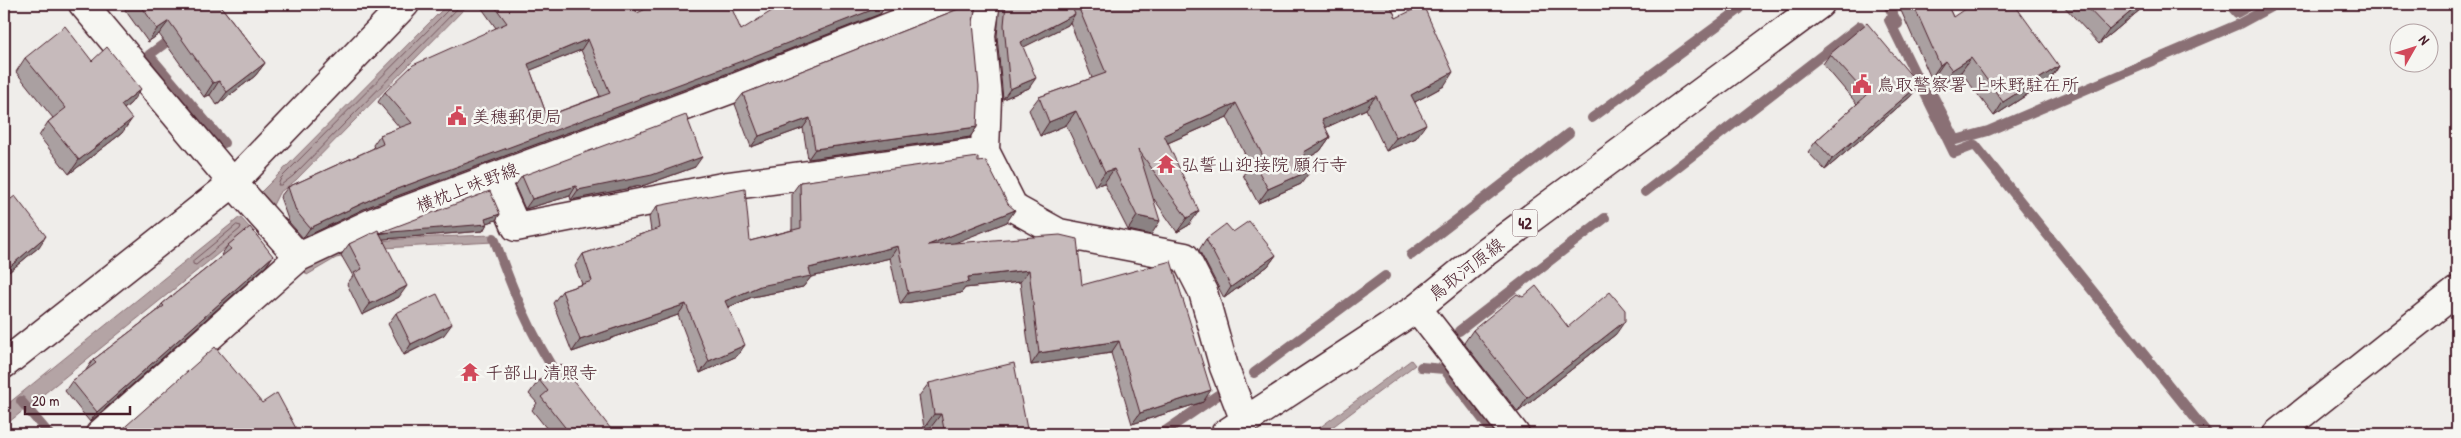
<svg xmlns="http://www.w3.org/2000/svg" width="2461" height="438" font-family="'Patrick Hand','Klee One',sans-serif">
<rect width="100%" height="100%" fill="#efedea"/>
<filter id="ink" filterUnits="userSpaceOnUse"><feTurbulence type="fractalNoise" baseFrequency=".02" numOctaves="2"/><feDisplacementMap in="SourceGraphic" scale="10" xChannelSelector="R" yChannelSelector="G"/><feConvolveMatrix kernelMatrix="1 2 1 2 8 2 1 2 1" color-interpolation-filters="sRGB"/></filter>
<g filter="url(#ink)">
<!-- water -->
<path fill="#b4a4a5" stroke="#8a6f74" d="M448,4H469L296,180L279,193L273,205L261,192Z
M240,217L250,228L4,426V407Z
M492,235L493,242L383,248L336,258L307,275L304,270C314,264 324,256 334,252C372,236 450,237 492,235Z
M1411,360L1415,365L1323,434H1311Z"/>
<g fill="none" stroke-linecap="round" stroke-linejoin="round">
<!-- shore -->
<path stroke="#74545c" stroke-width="1" d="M451,4L449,9L281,178L278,185H281L293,176L462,4
M237,225L241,226L240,229L196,265L193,264V261Z"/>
<!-- stream -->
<path stroke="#8a6f74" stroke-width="10" d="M2229,4L2237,13L2253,4
M1888,5L1898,24
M1889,20L1954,153L1975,145L2208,434
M176,35L149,55L224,143
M1926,82L1956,140L1988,131L2239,24L2276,4
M1592,118L1740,9
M1645,192L1860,26
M494,238C512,289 531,336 561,381
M1411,255L1569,133
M1459,331L1605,218
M1421,367L1444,369L1494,434
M1254,373L1385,276
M21,401L49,434
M1161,434L1218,395"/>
<!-- minor casing -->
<g stroke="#4a1f2b" stroke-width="31">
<path id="minor" d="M83,4L233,183L299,257L376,221L737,87L948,4
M986,4L981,35L987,97L985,151L1014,208L1059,233L1185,257L1203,292L1224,367L1245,421
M494,177L516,227L728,186L985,151
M1417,308L1515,434
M4,364L233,183L405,4
M100,434L299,257
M2277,434L2457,291"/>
</g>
<!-- primary casing -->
<g stroke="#4a1f2b" stroke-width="31">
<path id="primary" d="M1225,434L1417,308L1487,251L1820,4"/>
</g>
<!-- minor -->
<use href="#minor" stroke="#f6f6f2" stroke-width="28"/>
<!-- primary -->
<use href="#primary" stroke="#f6f6f2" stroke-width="28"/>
</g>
<!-- wall -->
<path fill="#aaa0a1" stroke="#4a1f2b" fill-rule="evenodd" d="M129,4H219L265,63L255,76L217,105L210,95L204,97L159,34L148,42L125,10Z
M483,4H633L637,13L741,30L887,4L880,14L731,72L370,206L303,238L289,222L280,197L288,187L374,148L373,145L380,135L400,128L378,102L385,92L496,28L481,7ZM581,50L600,96L547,116L530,70Z
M963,4H976L973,22L977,127L970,137L808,159L803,128L751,147L735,104L743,94L961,8L963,7Z
M1000,4H1390L1396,18L1444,86L1415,102L1416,138L1386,151L1366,109L1325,128L1330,137L1320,151L1306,159L1301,184L1258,203L1243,175L1250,165L1227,117L1168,143L1189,225L1177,232L1154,199L1151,235L1128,230L1104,183L1095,186L1066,125L1040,136L1029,110L1039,97L1092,78L1070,22L1068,25L1023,47L1029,88L1003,99L997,36Z
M1898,4H1947L1953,17L2059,66L2050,80L1994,116L1961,72L1942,83L1936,74L1931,78Z
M2062,4H2147L2099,44Z
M1830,54L1911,96L1825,170L1808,152L1816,141L1857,104L1823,64Z
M25,58L92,61L131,103L124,109L122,133L69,174L39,136L48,122L53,118L16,72Z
M978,162L1007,222L953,243L1082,285L1203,402L1132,424L1111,353L1031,365L1020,282L965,288L961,293L900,304L890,258L811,277L803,287L752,297L728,308L737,356L700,373L678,315L572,352L553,303L562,291L582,284L575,266L583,254L651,231L649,217L657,206L750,241L792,230V193L800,182Z
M695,167L645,185L571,200L570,196L525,209L515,186L522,176Z
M4,204L39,247L4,276Z
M500,214L496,220L487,223L483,231L383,239L399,297L362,315L347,284L353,276L341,255L349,244L379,233Z
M1206,239L1276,255L1268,266L1224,298L1199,250Z
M228,245L273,256L266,266L90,422L65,391L72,381L86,371V370L93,360L156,312L162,304L222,256L221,255Z
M396,313L444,335L404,355L388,324Z
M1568,327L1616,334L1518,412L1464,343L1473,330Z
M539,380L613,434H551L532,410L537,403L529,394Z
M929,383L1028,434H933L931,427L924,428L919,396Z"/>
<!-- shaded-wall -->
<path fill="#8b8283" stroke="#4a1f2b" d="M887,4L880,14L731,72L370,206L303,238L310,228L378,196Z
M2140,4H2147L2099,44L2109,30Z
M1075,14L1068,25L1014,52L1021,42Z
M169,21L159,34L148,42L157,29Z
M588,39L581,50L521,74L528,64Z
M1971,58L1961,72L1942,83L1952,70Z
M1945,61L1936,74L1931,78L1940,65Z
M265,63L255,76L217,105L227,92Z
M2059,66L2050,80L1994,116L2003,102Z
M1453,72L1444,86L1402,109L1411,95Z
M1036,78L1029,88L1003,99L1010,89Z
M219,81L210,95L204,97L213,83Z
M1919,85L1911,96L1825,170L1832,159Z
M141,89L131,103L112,119L121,105Z
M1376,96L1366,109L1312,134L1322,120Z
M1236,103L1227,117L1154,149L1164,135Z
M1076,111L1066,125L1040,136L1049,122Z
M810,118L803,128L751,147L759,136Z
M132,119L122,133L69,174L79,160Z
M1426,124L1416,138L1386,151L1396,138Z
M977,127L970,137L808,159L815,149Z
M1330,137L1320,151L1294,166L1304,152Z
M702,157L695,167L645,185L571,200L578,190Z
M1114,169L1104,183L1095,186L1105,172Z
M1311,170L1301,184L1258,203L1268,189Z
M576,186L570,196L525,209L532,199Z
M1015,210L1007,222L920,257L928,245Z
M1199,211L1189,225L1177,232L1187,218Z
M500,214L496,220L482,225L487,224L483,231L372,240L377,234L485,219Z
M1137,216L1160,221L1151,235L1128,230Z
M46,236L39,247L4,276V273L7,269Z
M898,246L890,258L811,277L803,287L752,297L717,312L725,301L760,286L809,268Z
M1276,255L1268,266L1224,298L1231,287Z
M273,256L266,266L90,422L97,412Z
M1029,270L1020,282L965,288L961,293L900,304L908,293L968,277Z
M407,286L399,297L362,315L370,304Z
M686,304L678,315L572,352L580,340Z
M1625,321L1616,334L1518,412L1527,398Z
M452,324L444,335L404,355L411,344Z
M1119,341L1111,353L1031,365L1039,353Z
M745,345L737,356L700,373L709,361Z
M1211,390L1203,402L1132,424L1140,413Z
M934,414H941L931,427L924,428Z"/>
<!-- building -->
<path fill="#c6babb" stroke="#4a1f2b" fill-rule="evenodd" d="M140,4H219L265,63L227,92L219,81L213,83L169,21L157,29Z
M493,4H633L637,13L657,4H730L741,30L783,4H887L739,62L378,196L310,228L296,211L288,187L383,144L380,135L412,123L385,92L413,65L507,23ZM588,39L610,93L547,116L528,64Z
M967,4H976L973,22L979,87L977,127L815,149L810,118L759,136L743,94L961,8Z
M1006,4H1070L1075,14L1021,42L1036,78L1010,89L1004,25Z
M1077,4H1390L1396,18L1423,5L1453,72L1411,95L1426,124L1396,138L1376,96L1322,120L1330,137L1304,152L1311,170L1268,189L1253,161L1263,156L1236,103L1164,135L1199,211L1187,218L1138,149L1160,221L1137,216L1114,169L1105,172L1076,111L1049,122L1039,97L1106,73Z
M1913,4H1947L1953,17L1972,4H2014L2059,66L2003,102L1971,58L1952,70L1945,61L1940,65Z
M2084,4H2140L2109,30Z
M1867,23L1919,85L1832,159L1816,141L1867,95L1830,54Z
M65,26L92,61L107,47L141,89L121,105L132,119L79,160L48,122L66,108L25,58Z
M686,115L702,157L652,175L578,190L576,186L532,199L522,176Z
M978,157V162L986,161L1008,204L1015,210L928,245L1060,235L1077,239L1082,285L1171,261L1211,390L1140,413L1119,341L1039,353L1029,270L968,277L969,282L908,293L898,246L809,268L811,276L760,286L725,301L745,345L709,361L686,304L580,340L562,291L592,281L583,254L660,228L657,206L745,189L750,241L801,228L800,182Z
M490,191L500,214L485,219L487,224L380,233H379Z
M15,196L46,236L7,269L4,266V204Z
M1249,221L1276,255L1231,287L1206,239L1226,224L1233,232Z
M250,227L273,256L97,412L72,381L96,363L93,360L164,306L162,304L231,249L228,245Z
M378,230L407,286L370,304L354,273L362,269L349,244Z
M1536,286L1568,327L1610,292L1625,310V321L1527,398L1473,330L1517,294L1523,297Z
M437,294L452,324L411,344L396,313Z
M215,347L262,403L277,393L299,434H119L118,433Z
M1014,363L1028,434H945L941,414H934L929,383Z
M561,364L614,433L613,434H564L568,431L541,397L548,391L539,380Z"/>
</g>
<!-- icons -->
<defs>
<g id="civic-bare" transform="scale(1.5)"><path d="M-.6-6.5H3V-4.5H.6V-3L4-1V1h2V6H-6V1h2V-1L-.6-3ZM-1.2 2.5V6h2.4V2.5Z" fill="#d1495b" stroke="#f6f6f2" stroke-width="2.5" paint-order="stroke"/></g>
<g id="temple-bare" transform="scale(1.5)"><path d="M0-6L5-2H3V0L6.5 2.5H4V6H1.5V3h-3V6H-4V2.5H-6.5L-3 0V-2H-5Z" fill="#d1495b" stroke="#f6f6f2" stroke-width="2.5" paint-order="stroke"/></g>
</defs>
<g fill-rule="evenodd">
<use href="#civic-bare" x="1862" y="84"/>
<use href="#civic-bare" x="457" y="116"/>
<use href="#temple-bare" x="1166" y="164"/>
<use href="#temple-bare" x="470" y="372"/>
</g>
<g text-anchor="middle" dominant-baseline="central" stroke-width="5" stroke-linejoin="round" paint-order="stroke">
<!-- shield labels -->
<rect fill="#f6f6f2" stroke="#7e6067" stroke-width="1" x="1512.5" y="209.5" width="25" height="27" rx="4"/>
<g font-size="16" font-weight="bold" fill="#4a1f2b">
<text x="1525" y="223">42</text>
</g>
<!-- poi labels -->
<g font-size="18" fill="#4a1f2b" stroke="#f6f6f2" text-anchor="start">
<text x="1877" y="84">鳥取警察署 上味野駐在所</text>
<text x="472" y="116">美穂郵便局</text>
<text x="1181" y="164">弘誓山迎接院 願行寺</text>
<text x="485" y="372">千部山 清照寺</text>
</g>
<!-- street labels -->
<g font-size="18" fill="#4a1f2b" stroke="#f6f6f2">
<text transform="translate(467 187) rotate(-21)">横枕上味野線</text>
<text transform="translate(1466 269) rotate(-38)">鳥取河原線</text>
</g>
</g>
<!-- margin -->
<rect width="2461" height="438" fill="none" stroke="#f6f6f2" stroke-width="20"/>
<rect x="10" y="10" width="2441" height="418" fill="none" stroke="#4a1f2b" stroke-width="2" filter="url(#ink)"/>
<!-- north arrow -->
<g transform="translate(2414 48) rotate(51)"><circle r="24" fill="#f6f6f2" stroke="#b1a0a2"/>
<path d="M0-4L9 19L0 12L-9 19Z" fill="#d1495b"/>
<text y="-8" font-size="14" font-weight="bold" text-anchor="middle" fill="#4a1f2b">N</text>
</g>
<!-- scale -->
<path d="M25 406v8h105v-8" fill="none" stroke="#4a1f2b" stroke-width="2.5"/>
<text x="32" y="406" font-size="15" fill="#4a1f2b" stroke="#f6f6f2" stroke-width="4" paint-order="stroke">20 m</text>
</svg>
